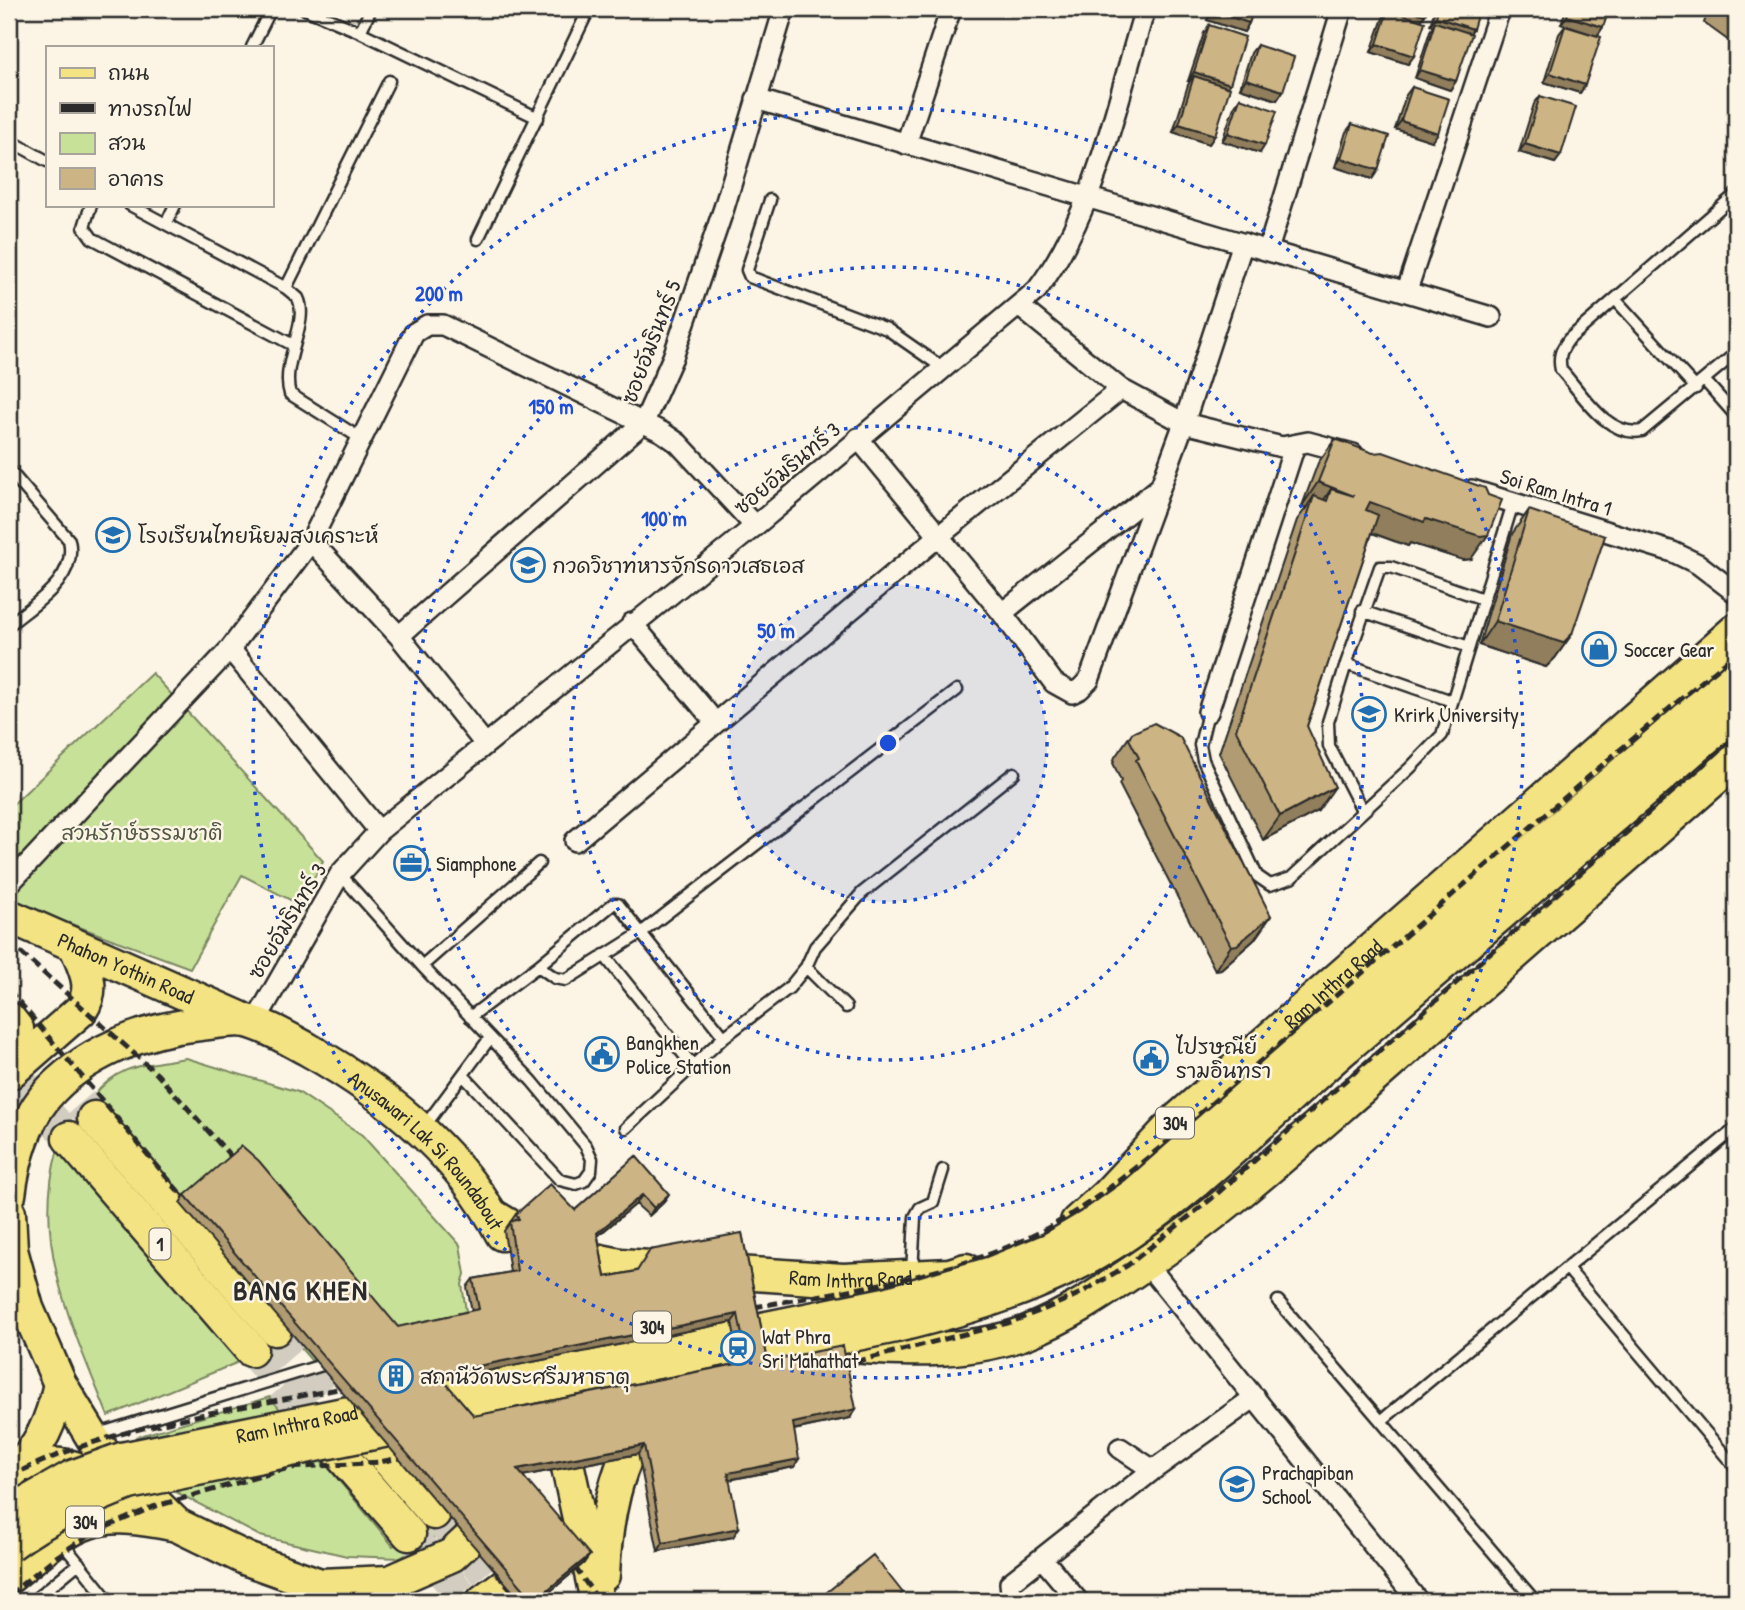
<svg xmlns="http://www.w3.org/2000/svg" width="1745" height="1610" font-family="'Patrick Hand','Playpen Sans Thai',sans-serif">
<rect width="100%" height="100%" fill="#fcf5e5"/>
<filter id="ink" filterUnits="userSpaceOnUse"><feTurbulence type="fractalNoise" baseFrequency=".0143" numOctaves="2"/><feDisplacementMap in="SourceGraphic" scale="14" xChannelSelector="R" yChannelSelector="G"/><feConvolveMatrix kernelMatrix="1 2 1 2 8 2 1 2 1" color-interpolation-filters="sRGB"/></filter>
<g filter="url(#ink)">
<!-- green -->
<path fill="#c8e198" stroke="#7a8662" stroke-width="2" d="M152,673L323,861L300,905L242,875L190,968L9,901V808Z
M186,1058L298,1092L362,1135L460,1245L465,1274L462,1284L466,1311L311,1360L177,1204L92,1098C118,1063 146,1065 186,1058Z
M58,1149L241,1361L108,1416C74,1331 30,1242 58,1149Z
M270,1397L393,1546L490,1480L433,1538L400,1558L347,1556L260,1536L174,1491L129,1449L136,1437Z"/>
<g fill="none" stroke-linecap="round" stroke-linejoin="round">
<!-- primary-tunnel -->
<path stroke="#d2cdc0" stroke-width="32" stroke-dasharray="32 16" stroke-linecap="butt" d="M18,1030L94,1118
M9,1068L69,1138
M275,1329L360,1427
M251,1350L328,1439
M434,1513L510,1601
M409,1534L467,1601"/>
<!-- lane casing -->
<g stroke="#2b2b2b" stroke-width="15">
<path id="lane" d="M305,9L360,32L371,9
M360,32L538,118
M252,47L271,9
M9,140L47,161
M1736,194L1569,339C1561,350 1558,356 1561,370C1582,393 1607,438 1642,431L1736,353
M770,200L747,270L750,277L887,329L943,368
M91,205L84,227L92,238L293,345
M130,205L286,288L298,298C310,322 280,363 290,394L360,438
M166,224L175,205
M478,239L589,9
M286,288L389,81
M1615,299L1696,388
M1705,381L1736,416
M9,470L69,540C78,579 35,603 9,625
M1362,611L1469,647
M1346,664L1380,567H1391L1483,599
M1208,712L1200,745L1203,760L1257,876L1270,885L1291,878L1410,768L1442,735L1513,503
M1362,810L1329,746L1328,722L1346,664L1452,701
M340,874L422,966L532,1081L586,1146L592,1159L591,1171L584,1181L576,1184L560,1180L463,1075
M604,955L693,1066
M422,966L539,863
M538,966L613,904H618L724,1037L789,988L806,967L815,947L862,893L1014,773
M806,967L846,1007
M470,1017L538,966L555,978L566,980L641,933L957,690
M424,1127L490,1038
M626,1128L724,1037
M1567,1268L1736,1468
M912,1273L915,1217L920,1208L933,1202L943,1170
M1278,1301L1535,1601
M1381,1421L1736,1128
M95,1435L332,1362
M60,1540L109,1601
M46,1590L56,1601
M33,1601L79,1563"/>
</g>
<!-- street casing -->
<g stroke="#2b2b2b" stroke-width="24">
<path id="street" d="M756,99L1491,317
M906,144L951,9
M1268,250L1342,9
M1407,290L1500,9
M1019,306L1121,389L1184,423L1282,447L1308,442L1353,454
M858,438L1002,613L1054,683L1072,693L1080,689L1089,680L1184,423L1243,243
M1472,490L1673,552L1698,564L1736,593
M311,541L399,636L485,744
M1002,613L1159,488
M632,623L715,722
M399,636L644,422L673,357L724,208L784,9
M230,649L379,831
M1208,712L1295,445
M575,841L939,536L1121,389
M9,884L230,649L311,541L414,333L427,325H443L662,432L678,443L755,526
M254,1024L340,874L379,831L755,526L1037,290C1097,210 1116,103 1145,9
M1146,1263L1418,1601
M1120,1448L1153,1470L1255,1397
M1042,1558L1078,1601
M1012,1601L1010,1583L1153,1470"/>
</g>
<!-- primary casing -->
<g stroke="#2b2b2b" stroke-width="37">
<g id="primary">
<path id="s1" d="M9,916L240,1018"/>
<path d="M9,1019L17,1029"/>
<path d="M1328,1026L1736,676"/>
<path d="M1346,1047L1736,712"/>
<path d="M9,1073L81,1010C96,987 85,970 76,947"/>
<path d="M94,1118L275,1329"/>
<path d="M69,1138L251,1350"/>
<path id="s2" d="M9,1195C13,1162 24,1123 45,1097C82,1053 145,1029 200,1024C214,1023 233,1018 247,1021C268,1026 290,1040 309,1050C387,1094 460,1154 502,1234"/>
<path d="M9,1213L11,1250L27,1308L60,1384L99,1448L177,1525L247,1559L320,1585L390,1582L452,1555L500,1510"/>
<path id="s3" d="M493,1216L540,1244L564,1254L620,1265L843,1280L950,1275L966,1270"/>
<path id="s4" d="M1077,1222L1107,1195L1178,1119L1736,630"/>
<path d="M827,1344C893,1350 964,1356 1027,1332C1066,1317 1100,1294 1134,1271C1217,1216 1290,1150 1365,1085C1489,976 1613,868 1736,760"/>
<path d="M559,1426L597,1601"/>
<path d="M360,1427L434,1513"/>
<path d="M333,1446L409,1534"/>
<path d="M22,1464C48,1465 82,1459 95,1486"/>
<path d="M11,1472C41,1450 52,1419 60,1384"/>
<path d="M603,1575C605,1527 615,1456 650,1421"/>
<path d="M9,1577C76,1522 88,1506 177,1525"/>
<path d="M483,1601L541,1558"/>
</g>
</g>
<!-- lane -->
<use href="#lane" stroke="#fcf5e5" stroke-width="10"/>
<!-- street -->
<use href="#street" stroke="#fcf5e5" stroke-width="19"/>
<!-- primary -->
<use href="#primary" stroke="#f4e382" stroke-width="32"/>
<!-- rail -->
<path stroke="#2b2b2b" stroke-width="5" stroke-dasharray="10 5" stroke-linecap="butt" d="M9,942L157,1074L244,1171
M9,990L196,1212
M739,1310C836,1291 942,1280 1032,1236C1082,1212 1124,1177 1167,1142L1615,754L1736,653
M827,1369L1008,1323L1045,1309L1081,1293L1128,1265L1211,1199L1736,736
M9,1477C116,1422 241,1409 358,1385
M566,1555L599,1601
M496,1572L521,1601
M9,1595L53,1559L92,1533L153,1507L289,1468L380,1462L419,1454"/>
<!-- primary-bridge casing -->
<g stroke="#2b2b2b" stroke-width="37" stroke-linecap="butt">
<g id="primary-bridge">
<path id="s5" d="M9,1513L72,1477L122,1459L885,1304L992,1273L1051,1249L1093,1224L1135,1194L1328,1026"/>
<path d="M9,1545C46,1517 86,1500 129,1483L896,1326C970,1308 1044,1286 1110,1245C1192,1193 1272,1111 1346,1047"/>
</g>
</g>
<!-- primary-bridge -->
<use href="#primary-bridge" stroke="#f4e382" stroke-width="32"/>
</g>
<!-- wall -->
<path fill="#b09b72" stroke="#2b2b2b" stroke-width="2" fill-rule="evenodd" d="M1211,9H1254L1249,23L1244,32L1207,20Z
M1384,9H1427L1425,15L1421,20L1408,64L1371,52L1383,18L1386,13L1383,12Z
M1435,9H1479L1470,33L1456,81L1450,90L1415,78L1430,31L1433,26L1430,25Z
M1566,9H1609L1603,27L1597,36L1561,24Z
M1709,9H1736V46L1704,23Z
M1209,25L1230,84L1228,87L1215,135L1209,144L1173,132L1188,85L1190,81H1188L1204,33Z
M1565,26L1585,85L1580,93L1544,82L1559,34Z
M1257,45L1283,91L1277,100L1240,88L1251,53Z
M1412,87L1432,141L1395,129L1406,95Z
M1540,96L1561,155L1555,163L1519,152L1534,104Z
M1240,98L1260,153L1222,141L1234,107Z
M1352,124L1378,170L1372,179L1335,167L1346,132Z
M1335,439L1471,559L1463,560L1410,543L1408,546L1372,533L1307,726L1318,811L1263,840L1219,753L1297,520L1306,508L1302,506L1318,463Z
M1529,510L1572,634L1555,658L1546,667L1479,645L1512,534Z
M1132,733L1271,916L1254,940L1221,969L1215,970L1119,784L1121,781L1113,763L1115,757Z
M636,1156L663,1203L649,1216L636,1204L598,1236L605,1277L636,1271L742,1233L768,1361L850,1418L794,1430V1467L729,1480L733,1537L658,1551L638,1454L522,1476L584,1563L539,1601H521L180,1203L185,1195L398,1327L472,1311L467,1287L473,1279L510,1272L504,1231L516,1214L575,1210ZM732,1322L740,1363L474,1416L443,1380Z"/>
<!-- shaded-wall -->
<path fill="#907e5c" stroke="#2b2b2b" stroke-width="2" d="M1385,9H1405L1425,15L1419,23L1388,10L1386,13L1383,12Z
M1213,11L1249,23L1244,32L1207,20Z
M1567,16L1603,27L1597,36L1561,24Z
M1436,17L1473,29L1467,38L1435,22L1433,26L1430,25Z
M1377,44L1414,56L1408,64L1371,52Z
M1420,70L1456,81L1450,90L1415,78Z
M1194,72L1230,84L1224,92L1194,76L1190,81H1188Z
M1550,73L1585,85L1580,93L1544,82Z
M1246,79L1283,91L1277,100L1240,88Z
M1401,121L1438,133L1432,141L1395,129Z
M1179,124L1215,135L1209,144L1173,132Z
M1228,133L1265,145L1260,153L1222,141Z
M1525,144L1561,155L1555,163L1519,152Z
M1341,158L1378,170L1372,179L1335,167Z
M1318,482L1354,496L1327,501L1331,489L1316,512L1314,496L1306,508L1302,506Z
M1370,502L1426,519L1488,535L1471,559L1463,560L1410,543L1408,546L1353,526Z
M1495,621L1572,634L1555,658L1546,667L1479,645Z
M1335,787L1318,811L1263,840L1280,816Z
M1271,916L1254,940L1221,969L1215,970L1231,946Z
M669,1194L663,1203L649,1216L654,1208Z
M642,1195L636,1204L591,1241L597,1233Z
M738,1314L732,1322L432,1382L438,1374Z
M856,1409L850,1418L787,1431L793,1423Z
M644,1445L638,1454L511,1478L517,1469Z
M799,1459L794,1467L722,1481L728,1473Z
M739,1528L733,1537L658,1551L663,1543Z
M590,1555L584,1563L539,1601H535Z"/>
<!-- building -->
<path fill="#cdb484" stroke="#2b2b2b" stroke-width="2" fill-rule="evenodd" d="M1214,9H1254L1249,23L1213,11Z
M1405,9H1427L1425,15Z
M1438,9H1479L1473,29L1436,17Z
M1569,9H1609L1603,27L1567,16Z
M1719,9H1736V21Z
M1388,10L1425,22L1414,56L1377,44Z
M1435,22L1472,34L1456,81L1420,70Z
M1209,25L1245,37L1230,84L1194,72Z
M1565,26L1601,37L1585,85L1550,73Z
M1257,45L1294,57L1283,91L1246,79Z
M1194,76L1230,88L1215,135L1179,124Z
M1412,87L1449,99L1438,133L1401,121Z
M1540,96L1576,107L1561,155L1525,144Z
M1240,98L1277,111L1265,145L1228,133Z
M1352,124L1389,136L1378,170L1341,158Z
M1335,439L1373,453L1383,452L1485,488L1488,495L1502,500L1488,535L1480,536L1426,519L1424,522L1370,502L1366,510L1378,515L1307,726L1335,787L1280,816L1236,730L1314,496L1327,501L1331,489L1354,496L1318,482Z
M1529,510L1605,536L1572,634L1563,643L1495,621Z
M1154,723L1180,737L1271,916L1237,945L1231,946L1136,760L1139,758L1129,739L1132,733Z
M242,1146L259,1161L398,1327L479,1309L473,1279L517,1271L510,1222L519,1219L516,1214L550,1184L575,1210L636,1156L669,1194L654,1208L642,1195L597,1233L605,1277L637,1271L650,1250L742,1233L768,1361L843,1346L856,1409L793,1423L799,1459L728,1473L739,1528L663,1543L644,1445L517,1469L590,1555L534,1601L185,1195ZM738,1314L747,1362L474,1416L438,1374Z
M873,1555L903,1593L893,1601H816Z"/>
</g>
<!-- distance rings -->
<circle cx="888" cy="743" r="159" fill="#1d4ed8" fill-opacity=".12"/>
<g fill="none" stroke="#1d4ed8" stroke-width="3.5" stroke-dasharray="3.5 7">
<circle cx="888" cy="743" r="159"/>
<circle cx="888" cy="743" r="317"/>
<circle cx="888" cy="743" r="476"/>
<circle cx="888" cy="743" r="635"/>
</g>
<!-- icons -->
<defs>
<g id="school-ring" transform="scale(1.75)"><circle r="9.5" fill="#fcf5e5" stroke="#1f6fb2" stroke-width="1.5"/><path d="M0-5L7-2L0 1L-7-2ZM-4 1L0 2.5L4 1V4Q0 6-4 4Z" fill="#1f6fb2"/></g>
<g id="shop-ring" transform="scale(1.75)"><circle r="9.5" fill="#fcf5e5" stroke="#1f6fb2" stroke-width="1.5"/><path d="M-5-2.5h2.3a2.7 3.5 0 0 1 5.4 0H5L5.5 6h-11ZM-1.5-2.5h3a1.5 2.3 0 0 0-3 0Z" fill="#1f6fb2"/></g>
<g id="university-ring" transform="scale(1.75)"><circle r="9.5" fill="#fcf5e5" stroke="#1f6fb2" stroke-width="1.5"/><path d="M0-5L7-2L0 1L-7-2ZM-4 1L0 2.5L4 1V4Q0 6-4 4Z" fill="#1f6fb2"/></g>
<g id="office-ring" transform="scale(1.75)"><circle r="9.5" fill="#fcf5e5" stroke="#1f6fb2" stroke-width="1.5"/><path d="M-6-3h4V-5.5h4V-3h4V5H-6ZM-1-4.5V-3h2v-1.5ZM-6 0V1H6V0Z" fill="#1f6fb2"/></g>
<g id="civic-ring" transform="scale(1.75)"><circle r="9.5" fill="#fcf5e5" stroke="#1f6fb2" stroke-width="1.5"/><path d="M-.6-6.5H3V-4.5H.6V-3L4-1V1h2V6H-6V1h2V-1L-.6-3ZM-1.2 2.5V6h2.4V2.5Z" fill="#1f6fb2"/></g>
<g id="station-ring" transform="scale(1.75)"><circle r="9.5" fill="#fcf5e5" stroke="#1f6fb2" stroke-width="1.5"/><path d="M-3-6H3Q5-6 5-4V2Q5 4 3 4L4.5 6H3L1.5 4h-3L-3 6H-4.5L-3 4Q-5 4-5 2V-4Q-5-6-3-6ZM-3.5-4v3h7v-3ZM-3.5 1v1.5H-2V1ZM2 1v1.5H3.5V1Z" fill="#1f6fb2"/></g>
<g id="building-ring" transform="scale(1.75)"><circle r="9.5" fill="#fcf5e5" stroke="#1f6fb2" stroke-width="1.5"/><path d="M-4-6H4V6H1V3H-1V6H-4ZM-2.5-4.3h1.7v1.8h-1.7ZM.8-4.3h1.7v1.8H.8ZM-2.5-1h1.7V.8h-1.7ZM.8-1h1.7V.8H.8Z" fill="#1f6fb2"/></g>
</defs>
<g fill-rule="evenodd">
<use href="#school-ring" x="113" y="535"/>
<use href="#school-ring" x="528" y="565"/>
<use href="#shop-ring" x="1599" y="649"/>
<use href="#university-ring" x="1369" y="714"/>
<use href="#office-ring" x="411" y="863"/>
<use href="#civic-ring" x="602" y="1054"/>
<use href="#civic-ring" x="1151" y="1058"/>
<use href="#station-ring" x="738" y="1348"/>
<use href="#building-ring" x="396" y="1376"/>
<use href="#school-ring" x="1237" y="1484"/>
</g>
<g text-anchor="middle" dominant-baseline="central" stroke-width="5" stroke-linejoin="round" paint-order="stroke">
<!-- shield labels -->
<g fill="#fcf5e5" stroke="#6a6863" stroke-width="2">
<rect x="1156" y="1107.5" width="38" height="31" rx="5"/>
<rect x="149.5" y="1228.5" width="21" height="31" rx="5"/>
<rect x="633" y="1311.5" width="38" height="31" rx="5"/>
<rect x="66" y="1506.5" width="38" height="31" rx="5"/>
</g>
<g font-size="19" font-weight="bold" fill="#2b2b2b">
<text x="1175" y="1123">304</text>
<text x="160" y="1244">1</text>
<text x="652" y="1327">304</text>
<text x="85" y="1522">304</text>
</g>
<!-- street labels -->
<g font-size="21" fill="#2b2b2b" stroke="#fcf5e5">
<text transform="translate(651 342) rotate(-69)">ซอยอัมรินทร์ 5</text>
<text transform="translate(787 468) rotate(-40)">ซอยอัมรินทร์ 3</text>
<text transform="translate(1556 492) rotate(17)">Soi Ram Intra 1</text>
<text transform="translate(287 921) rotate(-59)">ซอยอัมรินทร์ 3</text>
<text stroke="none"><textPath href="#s1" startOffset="128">Phahon Yothin Road</textPath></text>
<text stroke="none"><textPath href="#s4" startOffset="350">Ram Inthra Road</textPath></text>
<text stroke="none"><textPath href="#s2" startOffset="553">Anusawari Lak Si Roundabout</textPath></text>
<text stroke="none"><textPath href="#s3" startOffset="369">Ram Inthra Road</textPath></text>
<text stroke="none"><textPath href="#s5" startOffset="304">Ram Inthra Road</textPath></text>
</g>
<!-- poi labels -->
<g font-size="21" fill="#2b2b2b" stroke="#fcf5e5" text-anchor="start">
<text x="138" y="535">โรงเรียนไทยนิยมสงเคราะห์</text>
<text x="552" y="565">กวดวิชาทหารจักรดาวเสธเอส</text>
<text x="1624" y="649">Soccer Gear</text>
<text x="1394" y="714">Krirk University</text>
<text x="436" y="863">Siamphone</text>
<text x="626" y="1042">Bangkhen<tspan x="626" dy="24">Police Station</tspan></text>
<text x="1176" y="1046">ไปรษณีย์<tspan x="1176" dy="24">รามอินทรา</tspan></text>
<text x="762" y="1336">Wat Phra<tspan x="762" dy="24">Sri Mahathat</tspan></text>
<text x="420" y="1376">สถานีวัดพระศรีมหาธาตุ</text>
<text x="1262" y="1472">Prachapiban<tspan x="1262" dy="24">School</tspan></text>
</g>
<!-- park labels -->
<g font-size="21" fill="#525846" stroke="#fcf5e5">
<text x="142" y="832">สวนรักษ์ธรรมชาติ</text>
</g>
<!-- district labels -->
<g font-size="28" font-weight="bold" letter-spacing="2" fill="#2b2b2b" stroke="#fcf5e5">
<text x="301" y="1290">BANG KHEN</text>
</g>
</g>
<circle cx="888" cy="743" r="10" fill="#1d4ed8" stroke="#fcf5e5" stroke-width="3.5"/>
<g font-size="21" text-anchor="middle" font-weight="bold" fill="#1d4ed8" stroke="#fcf5e5" stroke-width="5" stroke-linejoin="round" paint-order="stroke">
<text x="439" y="301">200 m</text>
<text x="551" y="414">150 m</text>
<text x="664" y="526">100 m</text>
<text x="776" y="638">50 m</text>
</g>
<!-- margin -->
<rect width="1745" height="1610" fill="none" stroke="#fcf5e5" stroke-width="35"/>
<rect x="18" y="18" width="1710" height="1575" fill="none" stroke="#2b2b2b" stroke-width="2.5" filter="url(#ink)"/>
<!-- legend -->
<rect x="46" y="46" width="228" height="161" fill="#fcf5e5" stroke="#a8a49b" stroke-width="2"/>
<rect x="60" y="68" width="35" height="10" fill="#f4e382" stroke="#a8a49b" stroke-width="2"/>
<text x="108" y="80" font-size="21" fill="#2b2b2b">ถนน</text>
<rect x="60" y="103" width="35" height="10" fill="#2b2b2b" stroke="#a8a49b" stroke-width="2"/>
<text x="108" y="116" font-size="21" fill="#2b2b2b">ทางรถไฟ</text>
<rect x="60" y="133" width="35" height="21" fill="#c8e198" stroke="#a8a49b" stroke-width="2"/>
<text x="108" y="150" font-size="21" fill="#2b2b2b">สวน</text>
<rect x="60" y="168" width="35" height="21" fill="#cdb484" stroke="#a8a49b" stroke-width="2"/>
<text x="108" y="186" font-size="21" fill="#2b2b2b">อาคาร</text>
</svg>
